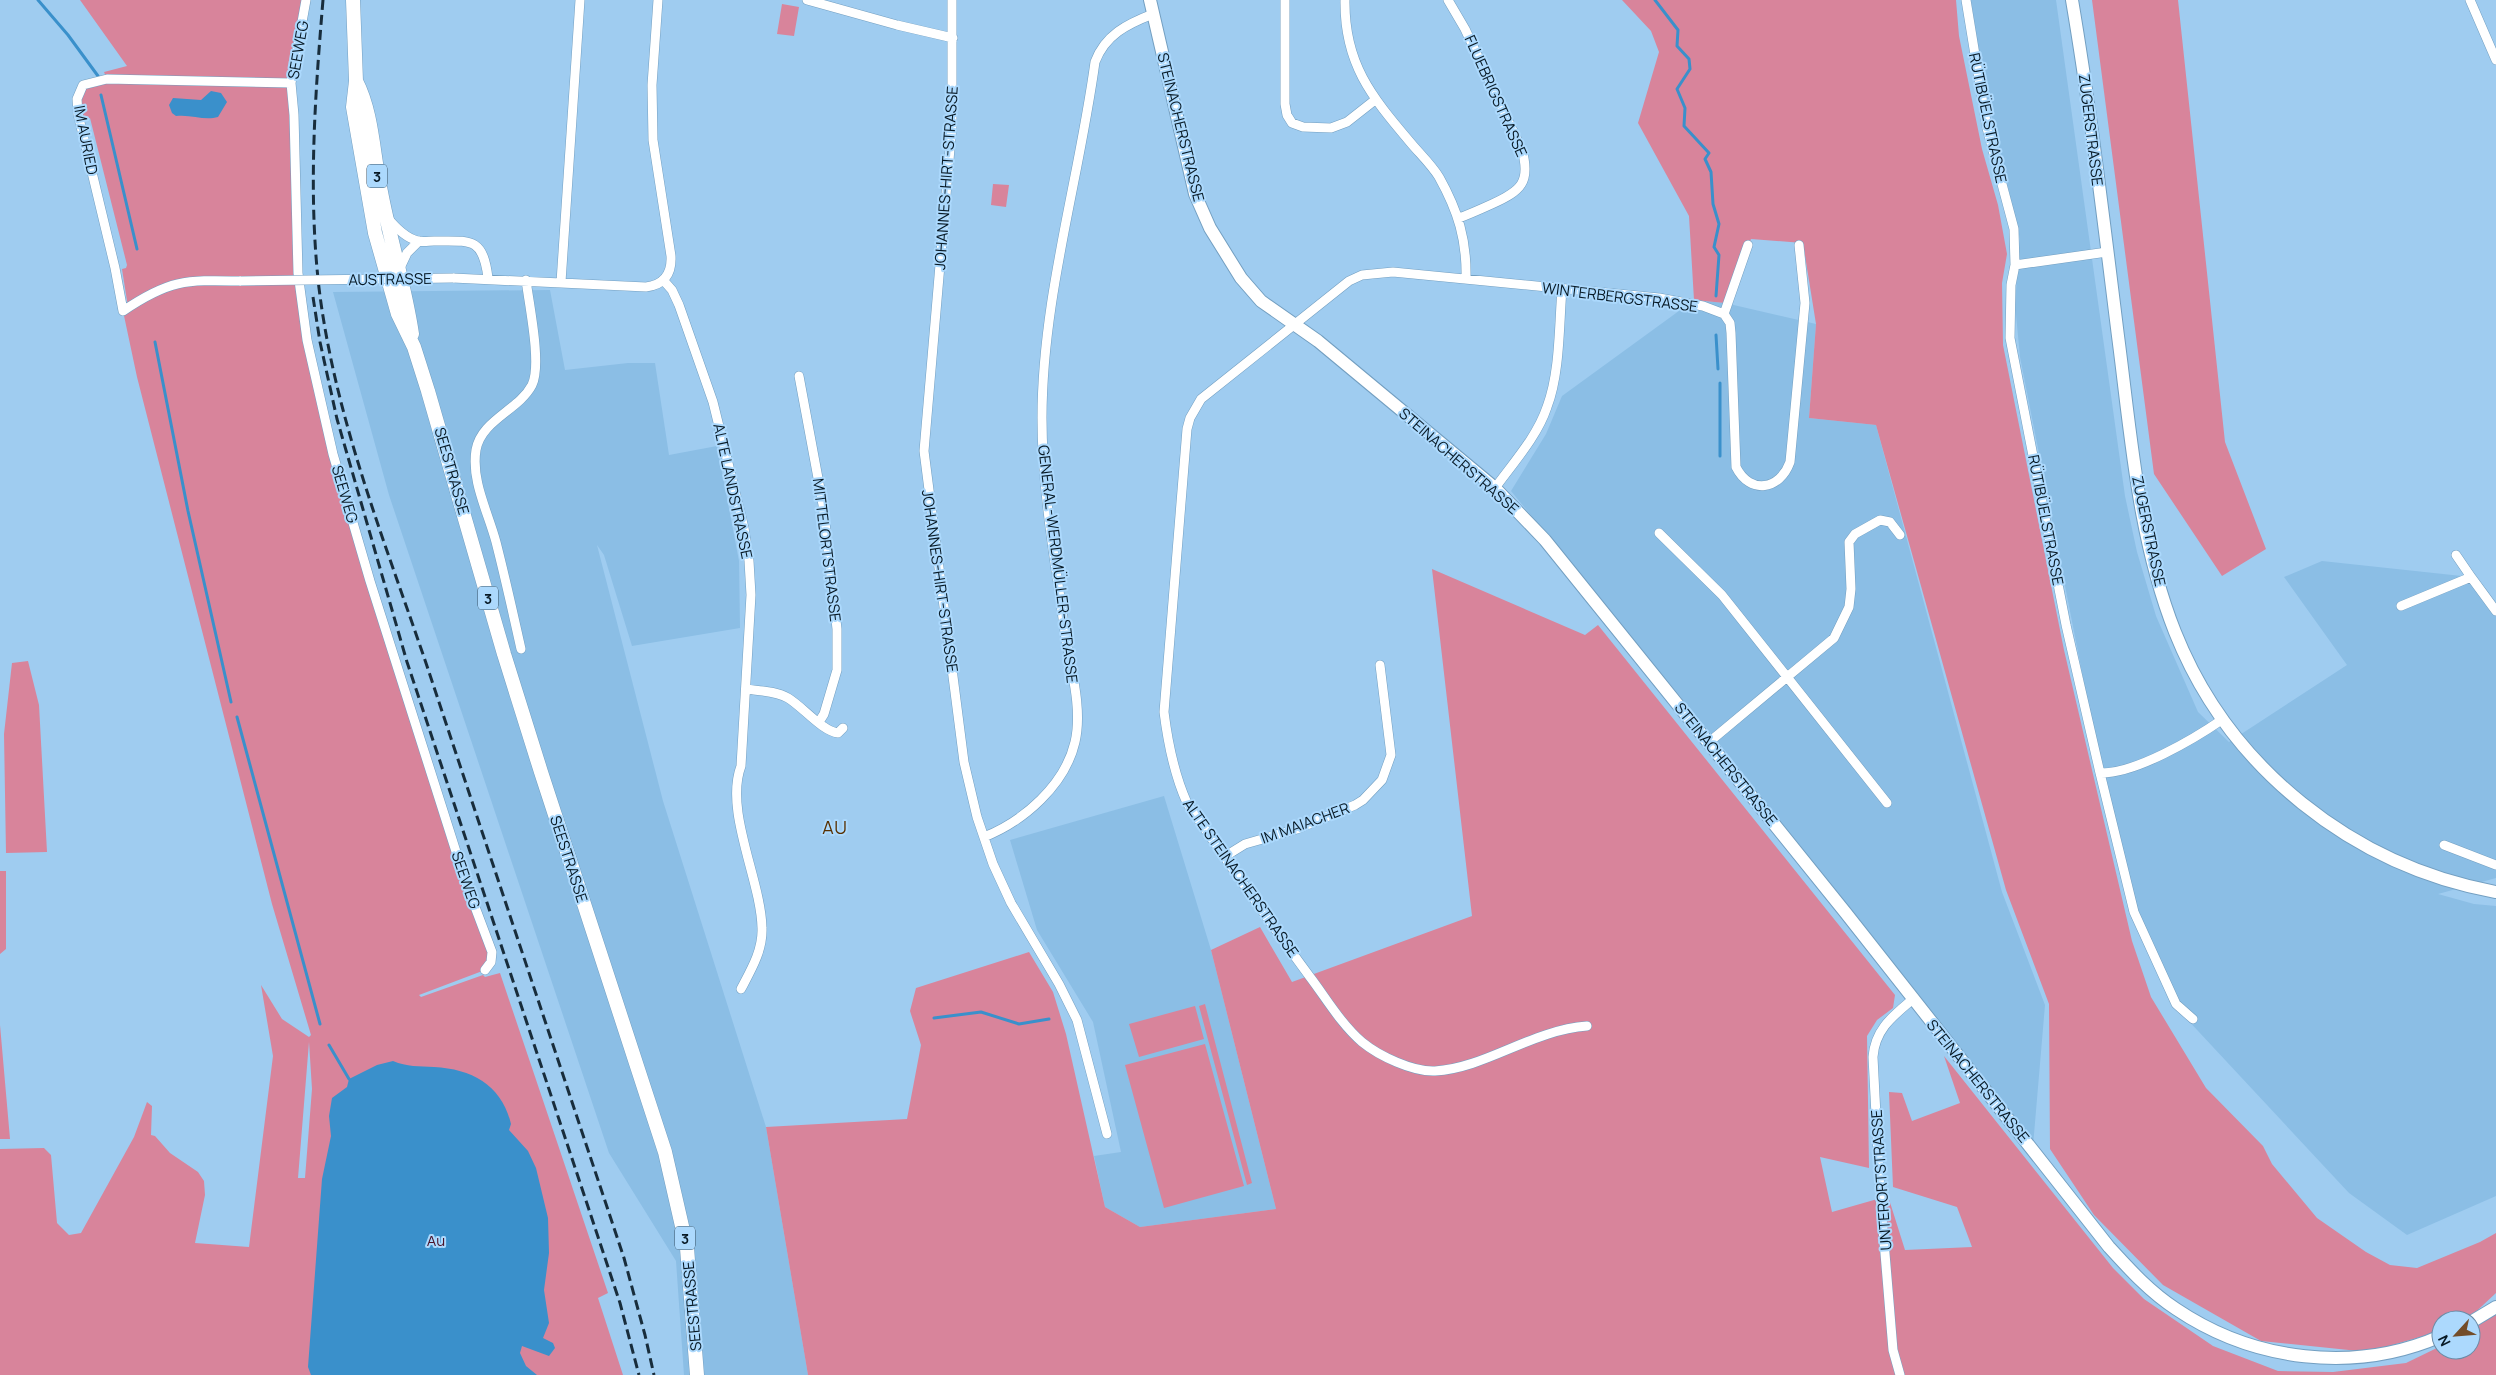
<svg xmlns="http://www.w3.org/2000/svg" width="2496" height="1375" font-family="Manrope,sans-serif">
<rect width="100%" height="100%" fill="#9fccf0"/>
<!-- built -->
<path fill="#8bbee5" d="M1971,0H2056L2125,496L2137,552L2156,616L2198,712L2229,742L2347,665L2284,577L2322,561L2471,577L2496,611V878L2438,894L2474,904L2496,906V1196L2407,1235L2349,1193L2185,1017L2138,917L2103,779L2020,357L2015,304L2020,239L1984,83Z
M550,290L565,370L628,363H655L669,455L717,446L739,561L740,628L632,646L604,555L597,545L663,801L766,1127L808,1375H684L676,1261L609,1153L389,495L333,292Z
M1694,300L1725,303L1816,324L1809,418L1876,425L2002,892L2045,1005L2033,1146L1731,758L1511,491L1546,434L1562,396Z
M1164,796L1211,950L1276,1209L1140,1227L1105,1207L1094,1156L1121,1152L1093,1022L1037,930L1010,840Z"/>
<!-- green -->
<path fill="#d8849b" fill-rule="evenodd" d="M80,0H306L293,65L298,273L333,454L492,952L485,970L419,995L421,997L483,975L485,977L500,973L608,1293L598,1298L623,1375H0V1149L44,1148L51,1155L57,1223L69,1235L81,1233L134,1137L147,1102L152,1106L151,1135L155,1136L170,1153L198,1172L204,1181L205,1195L195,1243L249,1247L273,1056L261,985L282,1019L309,1037L311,1035L272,904L137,377L123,311L128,307L122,269L126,268L127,265L90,118L79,120L83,85L107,79L104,72L127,66ZM309,1042L312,1089L305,1178H298Z
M1622,0H1956L1959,36L1982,149L1998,205L2007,254L2002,283L2003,345L2064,650L2132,941L2151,997L2206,1088L2263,1146L2272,1164L2317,1218L2366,1252L2390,1265L2417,1268L2480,1242L2496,1233V1293L2467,1320H2441V1331L2368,1352L2261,1341L2163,1285L2094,1215L2050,1149L2049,1004L2006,890L1876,425L1809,418L1816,324L1803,243L1751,239L1725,303L1694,300L1689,216L1638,123L1659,52L1651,31Z
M2092,0H2178L2225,442L2266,549L2222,576L2154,474Z
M782,4L799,7L794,36L777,34Z
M993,184L1009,185L1006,207L991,205Z
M1432,569L1585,635L1598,625L1895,995L1893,1008L1877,1020L1867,1036L1869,1168L1820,1157L1832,1212L1888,1196L1905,1250L1972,1247L1957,1207L1893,1187L1889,1092L1902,1093L1912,1121L1960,1103L1944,1056L2113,1268L2144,1299L2213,1346L2278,1371L2333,1372L2406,1363L2441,1346V1350H2471V1329L2496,1310V1375H808L766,1127L907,1119L921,1045L910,1011L916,988L1029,952L1053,992L1066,1034L1105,1207L1140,1227L1276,1209L1211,950L1260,927L1292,982L1472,916Z
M28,661L39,705L47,852L6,853L4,734L12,663Z
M0,871H6V949L0,954Z
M1205,1004L1252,1183L1247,1185L1199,1006Z
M1195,1006L1204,1039L1139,1057L1129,1024Z
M0,1025L10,1139H0Z
M1205,1044L1244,1186L1164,1208L1125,1065Z"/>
<!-- water -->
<path fill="#3a90cb" d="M211,91L221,93L227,102L218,117C204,121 191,114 176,116L172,113L169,105L173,98L201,100Z
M393,1061C407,1067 419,1066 434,1067C473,1069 502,1086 511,1124L509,1130L528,1151L536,1168L548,1218L549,1253L544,1290L549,1323L543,1338L553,1343L555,1348L549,1356L522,1346L520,1353L526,1366L537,1375H311L308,1367L322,1179L331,1136L329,1116L332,1098L347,1087L349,1079L377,1065Z"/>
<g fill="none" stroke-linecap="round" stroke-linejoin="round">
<!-- stream -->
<path stroke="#3a90cb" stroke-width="3" d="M38,0L68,35L98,76
M1655,0L1678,30L1677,46L1689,59L1690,69L1677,89L1685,108L1684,126L1709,153L1705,159L1711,172L1713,204L1719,224L1714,247L1719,255L1716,296
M101,95L137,249
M1716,335L1718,369
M155,342L188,511L231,702
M1720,383V456
M237,717L320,1024
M934,1018L981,1012L1019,1024L1049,1019
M329,1045L349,1079"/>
<!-- street casing -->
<g stroke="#739fc1" stroke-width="10">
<path id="street" d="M306,0L291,83L294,115L298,273L307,340L333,454L370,581L466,883L492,952L491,962L485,970
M807,0L897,25L953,38
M952,0V125L924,451L964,762L977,817L993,864L1011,903L1059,984L1077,1020L1107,1134
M1285,0V104L1287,115L1292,123L1303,127L1331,128L1347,122L1375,100
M1345,0C1344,63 1371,96 1410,142C1419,153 1431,164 1439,177C1458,211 1467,240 1466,279
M1448,0L1465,29L1522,150C1531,182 1521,191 1492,204C1481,209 1470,214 1459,218
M1966,0L1987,128L2014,229L2015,265L2011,285L2010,338L2066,625L2100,773C2135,774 2194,739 2223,719
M2470,0L2496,60
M387,217C395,227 406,238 418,241C423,242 429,241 434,241C471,241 483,237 488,278
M2015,265L2107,252
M399,270L407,253L419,241
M453,278L646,287C664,285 672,274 671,256L653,140L652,85L658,0
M241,281C186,280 170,279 123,311L115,268L78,114L77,99L83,85L107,79L291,83
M664,281L672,290L679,305L713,402L744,528L749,561L751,595L741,766C724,811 761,880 762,928C763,950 751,970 741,989
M561,282L580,0
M1724,314L1748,245
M799,376L823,505L837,629V670L824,714L819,722
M1495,488C1513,463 1537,437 1547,407C1560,373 1559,326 1562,289
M1659,533L1722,595L1887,803
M2456,555L2471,577
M2401,606L2471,577L2496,611
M521,649C513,613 505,577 496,542C488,512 471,481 476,450C481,420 519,410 532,385C542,365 529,304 526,280
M746,689C760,691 776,691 788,698C803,707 822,731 838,733L843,728
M1708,743L1834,638L1849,607L1851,589L1849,542L1855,534L1880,520L1890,522L1900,535
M2100,773L2134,912L2176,1004L2193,1019
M984,837C1024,821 1065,785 1075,742C1083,708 1070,666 1065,632C1055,561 1042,489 1042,418C1042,299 1079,180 1095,62C1105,35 1127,24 1153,14
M2444,845L2496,865
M1224,857L1245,844L1297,829L1355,805L1363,800L1382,780L1391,755L1380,665
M1587,1026C1532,1030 1486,1068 1435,1071C1413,1072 1379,1056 1362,1042C1341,1024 1326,998 1310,977C1268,920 1227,861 1187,803C1174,774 1168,744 1164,712L1187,429L1190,418L1201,399L1349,281L1362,275L1393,272L1659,298L1703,306L1724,314L1730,323L1731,333L1736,467C1750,495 1780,490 1790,462L1805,303L1799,245
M1900,1375L1893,1350L1880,1193L1873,1057C1875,1029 1893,1016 1913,999"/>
</g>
<!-- secondary casing -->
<g stroke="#739fc1" stroke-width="14">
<path id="secondary" d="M1150,0L1195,194L1210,228L1241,278L1261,301L1318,341L1495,488L1545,540L1845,912L2109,1247C2130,1270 2150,1292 2176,1309C2253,1361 2354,1374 2441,1336
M2072,0C2091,112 2104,224 2118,336C2131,435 2138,539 2175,632C2229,768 2353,866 2496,892
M2471,1322L2496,1307"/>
</g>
<!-- primary casing -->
<g stroke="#739fc1" stroke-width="15">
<path id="primary" d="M353,0L356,81L353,107L375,233L398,314L414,347L428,391L504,654L541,772L665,1152L687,1248L697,1375
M356,81C373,114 373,156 381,192C390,240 405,286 412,334"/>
</g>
<!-- street -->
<use href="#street" stroke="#fff" stroke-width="9"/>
<!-- secondary -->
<use href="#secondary" stroke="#fff" stroke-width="12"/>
<!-- primary -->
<use href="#primary" stroke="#fff" stroke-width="14"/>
<!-- rail -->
<path stroke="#182d3c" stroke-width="3" stroke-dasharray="10 5" stroke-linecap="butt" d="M323,0C315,96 308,192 319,288C335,420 387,547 429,672C494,868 559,1063 624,1258L645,1335L654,1375
M313,297L320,342L337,419L407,662L620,1303L639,1375"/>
<!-- street-bridge casing -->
<g stroke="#739fc1" stroke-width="10" stroke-linecap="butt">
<path id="street-bridge" d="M241,281L453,278"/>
</g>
<!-- street-bridge -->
<use href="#street-bridge" stroke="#fff" stroke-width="9"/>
</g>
<g text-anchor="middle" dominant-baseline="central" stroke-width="4" stroke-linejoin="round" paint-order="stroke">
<!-- shield labels -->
<g fill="#acd9fd" stroke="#385366" stroke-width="1">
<rect x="367" y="164.5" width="20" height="23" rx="4"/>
<rect x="478" y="586.5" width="20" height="23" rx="4"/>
<rect x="675" y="1226.5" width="20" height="23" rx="4"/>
</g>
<g font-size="14" font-weight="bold" fill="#071925">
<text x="377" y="176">3</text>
<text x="488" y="598">3</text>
<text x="685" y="1238">3</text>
</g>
<!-- street labels -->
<g font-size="15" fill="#071925" stroke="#acd9fd">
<text transform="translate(298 50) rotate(-80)">SEEWEG</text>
<text transform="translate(1496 96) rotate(66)">FLUEBRIGSTRASSE</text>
<text transform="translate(1988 118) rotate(78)">RÜTIBÜELSTRASSE</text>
<text transform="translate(1181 127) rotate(76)">STEINACHERSTRASSE</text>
<text transform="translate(2091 130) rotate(83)">ZUGERSTRASSE</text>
<text transform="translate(86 140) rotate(79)">IM AURIED</text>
<text transform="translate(946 178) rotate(-86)">JOHANNES-HIRT-STRASSE</text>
<text transform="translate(390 279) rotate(-1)">AUSTRASSE</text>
<text transform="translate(1620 297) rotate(7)">WINTERBERGSTRASSE</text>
<text transform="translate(1459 461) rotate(41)">STEINACHERSTRASSE</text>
<text transform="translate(452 471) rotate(74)">SEESTRASSE</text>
<text transform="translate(733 491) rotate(78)">ALTE LANDSTRASSE</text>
<text transform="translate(345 494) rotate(74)">SEEWEG</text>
<text transform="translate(2046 520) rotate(79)">RÜTIBÜELSTRASSE</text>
<text transform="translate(2149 531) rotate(78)">ZUGERSTRASSE</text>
<text transform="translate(827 550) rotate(83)">MITTELORTSTRASSE</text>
<text transform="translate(1058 564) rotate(83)">GENERAL-WERDMÜLLER-STRASSE</text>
<text transform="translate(940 581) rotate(82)">JOHANNES-HIRT-STRASSE</text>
<text transform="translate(1726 764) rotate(51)">STEINACHERSTRASSE</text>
<text transform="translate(1305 823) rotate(-20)">IM MAIACHER</text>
<text transform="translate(569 859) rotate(72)">SEESTRASSE</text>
<text transform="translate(1241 878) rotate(55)">ALTE STEINACHERSTRASSE</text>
<text transform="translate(466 880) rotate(71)">SEEWEG</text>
<text transform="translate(1978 1081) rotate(51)">STEINACHERSTRASSE</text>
<text transform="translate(1881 1180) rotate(-94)">UNTERORTSTRASSE</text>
<text transform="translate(692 1306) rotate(-95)">SEESTRASSE</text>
</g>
<!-- park labels -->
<g font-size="15" fill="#4a0f25" stroke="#acd9fd">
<text x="436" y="1240">Au</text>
</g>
<!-- quarter labels -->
<g font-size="18" letter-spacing="1" fill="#583001" stroke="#acd9fd">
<text x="835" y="827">AU</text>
</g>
</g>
<!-- north arrow -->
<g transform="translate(2456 1335) rotate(244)"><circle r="24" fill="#acd9fd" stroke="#6a8ca7"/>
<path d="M0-4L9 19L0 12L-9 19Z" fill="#734d29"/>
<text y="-8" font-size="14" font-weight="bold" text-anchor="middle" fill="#071925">N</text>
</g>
</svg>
